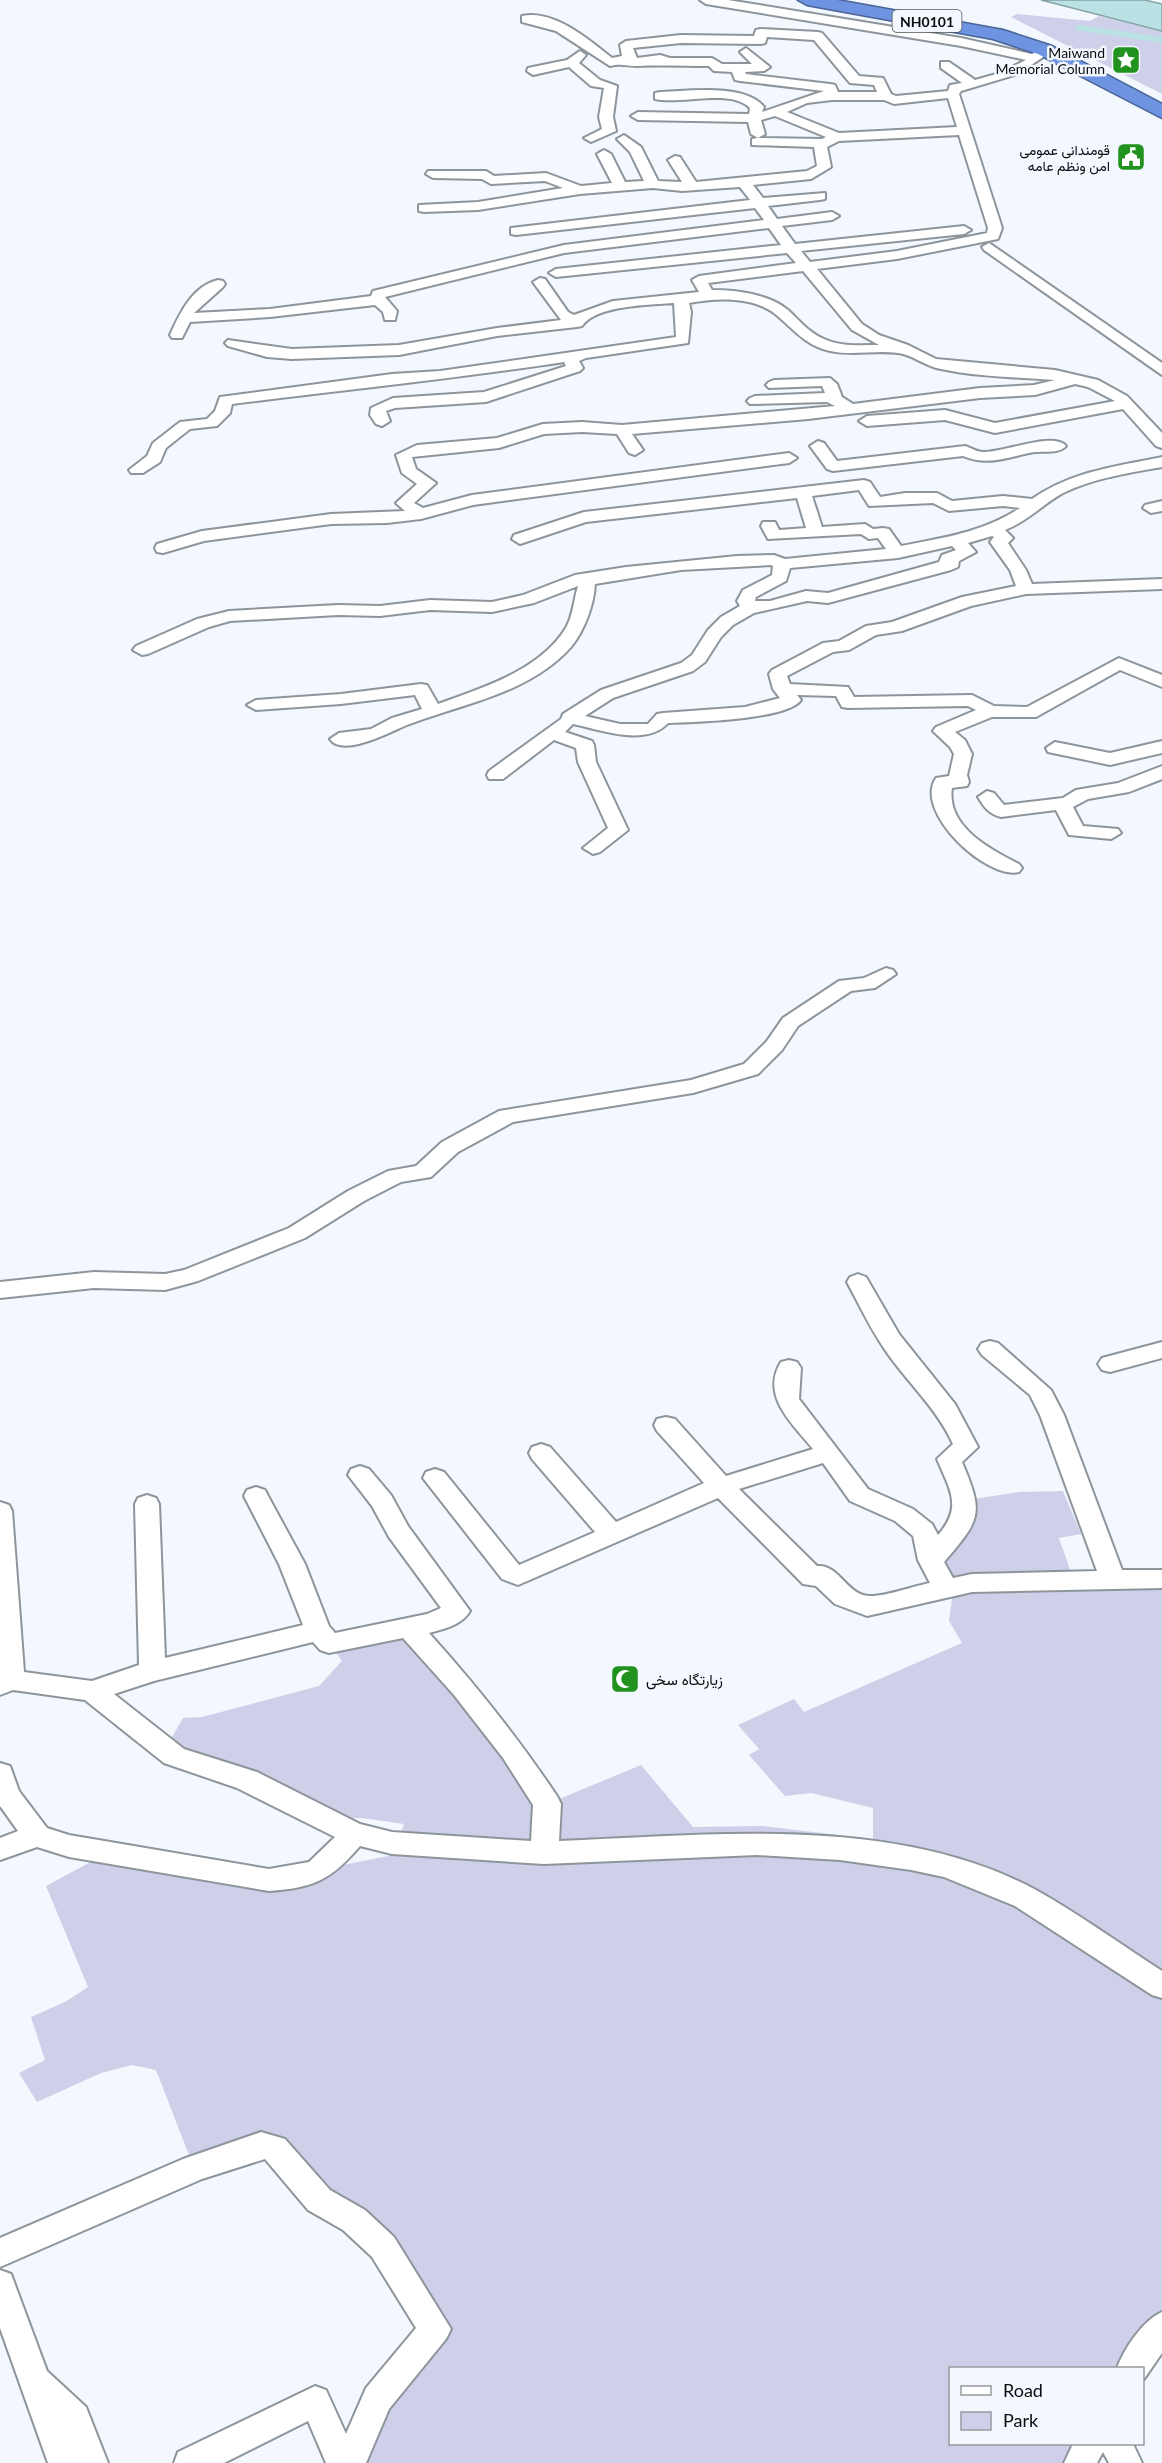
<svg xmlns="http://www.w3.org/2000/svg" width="1162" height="2463" font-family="Lato,Vazirmatn,sans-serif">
<rect width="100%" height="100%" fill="#f2f8fe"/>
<!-- green -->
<path fill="#cecfe9" d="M1017,14L1090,21L1099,16L1162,31V94L1011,17Z
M1063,1491L1081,1534L1059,1538L1074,1581L1162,1580V2327L1133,2368H950V2444H1090L1080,2463H350L435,2329L383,2247L274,2147L194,2168L156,2070L132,2065L101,2073L37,2102L19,2073L45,2060L31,2017L65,2002L88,1987L46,1886L100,1857L253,1883L393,1855L404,1824L362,1818L313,1819L163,1753L183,1718L202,1717L319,1686L342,1661L329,1643L410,1629L547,1804L641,1765L693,1827L762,1826L873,1839V1808L811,1793L785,1796L749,1755L759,1749L738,1725L794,1699L804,1712L962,1643L949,1621L952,1599L930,1556L967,1500L1019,1492Z"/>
<!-- water -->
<path fill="#bae2e5" stroke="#86a2a5" stroke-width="1.5" d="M1041,0H1145L1162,4V31Z"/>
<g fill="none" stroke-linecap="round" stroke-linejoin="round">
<!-- canal -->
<path fill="#bae2e5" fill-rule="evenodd" d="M1080,25L1162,37V43L1076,30V26Z"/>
<!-- minor casing -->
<g stroke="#8d959b" stroke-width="4">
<path id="minor" d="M700,0H728L961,38L1032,54L1041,47H1049V53L1018,74L961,91L959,94L1002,228L998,239L897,259L817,269L862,324L879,335L908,345L936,359L1055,370L1098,380L1127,396L1162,433V448L1156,446L1123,409L995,433L945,420L867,426L859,421L867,416L945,410L995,423L1115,401L1088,387L1075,384L1035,395L980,398L808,419L632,434L643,450L635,455L629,453L617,434L582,432L544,434L499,448L412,457L416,469L436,483L414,503L423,508L472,495L789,453L797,458L789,463L473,505L421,519L387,523L331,524L204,541L163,553L157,552L155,548L157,544L202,531L331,514L405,511L396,503L417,484L402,473L396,455L417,445L497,438L543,424L582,422L622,425L835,406L827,402L750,404L747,401L750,398L755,396L825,393L822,386L769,388L766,385L769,382L774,380L830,378L837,384L842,397L853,404L980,388L1034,385L1055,380C1017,377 978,377 941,369C926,367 912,354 898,353C875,350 853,356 830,351C804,345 793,328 774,313C751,296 715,298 689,303L691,312L688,343L586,358L579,361L583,368L580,371L486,402L395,408L386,411L390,421L382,426L376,424L370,415L371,408L393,398L484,392L566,366L564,362C453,379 343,390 232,404L230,413L217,426L190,429L166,448L160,462L143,473H131L129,470L147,456L153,443L180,422L207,419L215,411L220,397L392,374L440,371L676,337L674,303C650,305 596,305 582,326L577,327L497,336L399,355L292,359L267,357L228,346L225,343L228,340L292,349L399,345L497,328L561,320L533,282L540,278L545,279L568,312L574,315L613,301L699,292L692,280L699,276L796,263L787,253L556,277L549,273L556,269L781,245L769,228L564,253L385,297L397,311L395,320H385L383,312L375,305L270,317L190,322L182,338H172L170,335C179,315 192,286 218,280L223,281L225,284L223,287L194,313L270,309L371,296L373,291L564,245L764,220L755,208L516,235L511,234V228L750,200L740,187L682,191L653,188L580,194L478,210L424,212L419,211V205L478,202L563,188L545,181L491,184L482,179L433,178L426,174L428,171H486L494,176L546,173L581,186L612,183L597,154L604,150L611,154L625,182L644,181L630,152L617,139L624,135L641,147L658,181L682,182L668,160L675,156L680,157L696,182L807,171L817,166L814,147L752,145V139L757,138L822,139L826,137L775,116L761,120L765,134L758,138L751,134L748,122L638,120L631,116L638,112L749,114L750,108C731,88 680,105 655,99V93L660,92C688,91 745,83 764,107L762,112L824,91L740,81L735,80L732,72L714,71L709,66C684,66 661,65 637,66C627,66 621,63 610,66L556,31L522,22V16C554,9 589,40 612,58L622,56L620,45L626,41L681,35L754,36L756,30L760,29L818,32L822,33L859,76L883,78L891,94L896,96L948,91L950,85L962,83L941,68V62H949L975,80L1000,73L1026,60L961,46L706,4ZM767,37L814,40L850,83L874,85L877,92H838L835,85L830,84L746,74L745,72L764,71L770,67L746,48L740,52L752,64H722L712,58H670L660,55L637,58L633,48L681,43L761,44L765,43ZM948,98L957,127L839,133L787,112L807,103L832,100H884L894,104ZM959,135L988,228L987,233L897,251L810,262L801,251L964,234L971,230L964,226L795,244L782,226L832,220L839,216L832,212L777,219L768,206L820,200L825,199V193L763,198L753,185L811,179L831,167L827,147L839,141ZM803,271L852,330L879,345C861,345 841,347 824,339C809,333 800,321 788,310C769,294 736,290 712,290L708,283Z
M580,51L586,55L579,63L600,80L617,86L613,117L616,131L591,142L584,138L602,129L599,117L604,88L591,86L569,67L533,75L527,71L528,68L567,60Z
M989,243L1162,363V375L984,250L982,247Z
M818,441L824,443L837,461L965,446C971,448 977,452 983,452C1002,453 1054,431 1066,446C1058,455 1040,450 1029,453C1006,458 987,466 963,456L833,471L827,469L810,446Z
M1162,457V467C1128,473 1094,478 1063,493C1043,504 1028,521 1005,530L1013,538L1008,543L1026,570L1032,584L1162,579V589L1026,594L971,606L902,631L876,635L849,650L833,652L787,676L790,684L848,687L854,697L972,695L994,706L1027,707L1119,658L1162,675V687L1120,670L1036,717H992L955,732L965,740L972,754L967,775L969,782L967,786L952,788C946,826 989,849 1019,864L1022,868L1019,872C987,880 913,812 936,778L949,776L954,754L950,747L933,731L936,727L976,710L968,706L848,708L842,707L836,696L797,695L801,700C787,720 693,722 668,723C646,747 601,730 573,724L565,732L592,741L594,745L596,762L628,830L600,852L593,854L583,848L608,828L578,762L576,748L554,740L503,779H489L487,775L489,771L561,719L563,714L601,690L681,663L692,655L708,630L721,617L740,606L737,601L743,590L772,575L773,566L771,565L681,570L595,584C594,604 585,630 571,647C529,694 461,704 407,725C392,731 343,758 330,739L339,733L371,729L392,718L422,709L415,695L341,704L256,710L247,705L256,700L341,694L421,684L427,685L438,704C482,688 542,670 567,626C573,614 574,599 578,586L534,603L492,612L430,610L380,616L338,615L230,621L209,627L148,654L142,655L133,650L136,646L197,619L229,611L338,605L380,606L430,600L492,602L523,595L575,575L626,567L737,556L774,555L785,559L886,549L878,538L869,539L861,534L768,539L761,526L763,522H775L779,530L806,528L797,498L586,522L520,544L512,539L514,535L584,512L864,480L870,482L880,497L905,493H937L952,501L1003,496L1032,499C1073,471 1114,467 1162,457ZM859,490L869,506L933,503L949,511L1003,506L1020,508C984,532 943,538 901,546L889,529L883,528L873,529L865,524L822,527L812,496ZM992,536L994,537L990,542L1010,570L1016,586L962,597L892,622L866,626L839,641L823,643L772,670L769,674L773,689L780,698L745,707L663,713L657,714L648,724H620L585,716L613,698L693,671L705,662L721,637L733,625L754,613L807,601L828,603L951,570L958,567L959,561L976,552L968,543ZM952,546L956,550L942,555L939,562L828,593L806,591L770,601H755L756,597L786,581L790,568L898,558Z
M1162,501V511L1151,513L1143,508L1145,505Z
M1162,741V753L1110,765L1048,752L1046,748L1055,742L1110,753Z
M1162,766V779L1129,792L1088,799L1073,807L1083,826L1118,829L1121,833L1111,839L1069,835L1056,810L1001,817C989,814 984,807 978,797L987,791L994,793L1004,805L1063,798L1076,790L1118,783Z
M886,968L893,970L896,974L875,988L851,991L798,1026L782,1050L758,1074L693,1093L513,1122L458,1152L431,1177L401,1182L364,1201L305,1238L198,1281L165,1290L94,1288L0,1298V1282L94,1272L165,1274L184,1270L289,1228L348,1191L388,1171L416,1166L442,1142L499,1111L691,1080L744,1064L767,1041L783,1018L839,981L864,978Z
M858,1274L866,1277L899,1334L955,1404L978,1447L962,1462C984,1514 981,1519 944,1562L953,1578L972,1574L1097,1571L1040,1415L1030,1395L982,1355L978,1349L982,1343L990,1341L998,1343L1051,1390L1064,1415L1122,1570H1162V1588L972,1592L867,1616L835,1604L816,1586L803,1584L718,1498L518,1585L502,1579L423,1478L426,1472L435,1469L444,1472L519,1565L595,1532L532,1459L529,1453L532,1447L541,1444L550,1447L616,1522L704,1483L657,1431L654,1425L657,1419L666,1417L675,1419L726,1476L813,1449C793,1424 760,1396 781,1362L789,1360L797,1362L801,1368L799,1399L868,1489L913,1509L932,1524L938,1535C963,1507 950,1490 937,1459L953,1444C937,1409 910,1385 888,1354C872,1332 860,1306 847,1282L850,1277ZM823,1463L850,1501L895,1521L913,1536L918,1560L930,1583C913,1586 885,1597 869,1596C847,1595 839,1564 817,1566L739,1489Z
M1162,1342V1358L1110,1372L1102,1370L1098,1364L1102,1358Z
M360,1466L369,1469L391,1495L408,1526L470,1611C462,1625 444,1629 429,1633C476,1685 518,1738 557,1796L561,1804L559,1841C712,1835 895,1814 1036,1890C1079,1914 1120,1944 1162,1971V1998L1152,1995L1015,1906L944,1877L911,1870L840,1860L757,1855L544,1864L392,1854L360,1846C331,1880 313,1888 269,1891L69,1857L37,1847L0,1860V1838L18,1831L0,1806V1763L10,1766L19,1791L47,1828L69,1835L269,1869L309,1862L335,1837L237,1788L164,1763L85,1700L13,1690L0,1695V1502L9,1505L12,1511L24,1672L92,1681L139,1665L135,1504L138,1498L147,1495L156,1498L159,1504L165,1658L303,1625L279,1564L244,1496L247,1490L256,1487L265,1490L268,1496L305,1564L329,1626L335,1633L427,1614L441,1608L389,1537L372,1506L348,1475L351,1469ZM403,1638L454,1695L503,1758L533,1805L531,1841L392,1832L360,1824L257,1772L184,1749L114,1694L154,1681L313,1642L320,1650L329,1653Z
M261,2132L285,2139L330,2190L365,2210L394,2237L451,2329L446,2339L389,2409L366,2463H326L308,2421L224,2463H174L178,2452L315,2386L326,2390L346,2434L366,2388L416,2328L372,2257L343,2230L308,2210L265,2159L202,2179L0,2267V2238L183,2159Z
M0,2270L11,2274L47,2371L86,2407L108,2463H48L0,2328Z
M1162,2312V2353L1144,2379L1142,2368H1117C1124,2349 1143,2320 1162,2312Z
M1073,2444H1133L1142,2463H1109L1103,2452L1097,2463H1064Z"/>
</g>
<!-- highway casing -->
<g stroke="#4b6497" stroke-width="3">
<path id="highway" d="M798,0H837L1003,30L1052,46L1162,104V118L1038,54L993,39L807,5Z"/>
</g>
<!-- minor -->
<use href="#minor" fill="#fff" fill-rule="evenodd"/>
<!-- highway -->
<use href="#highway" fill="#6e93e0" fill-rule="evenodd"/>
</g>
<!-- icons -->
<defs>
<g id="sight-square" transform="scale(1.5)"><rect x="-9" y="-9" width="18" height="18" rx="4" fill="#20921d" stroke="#f2f8fe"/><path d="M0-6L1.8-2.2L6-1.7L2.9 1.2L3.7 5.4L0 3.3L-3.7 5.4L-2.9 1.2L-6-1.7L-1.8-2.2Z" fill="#fff"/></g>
<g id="civic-square" transform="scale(1.5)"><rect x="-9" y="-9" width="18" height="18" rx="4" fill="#20921d" stroke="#f2f8fe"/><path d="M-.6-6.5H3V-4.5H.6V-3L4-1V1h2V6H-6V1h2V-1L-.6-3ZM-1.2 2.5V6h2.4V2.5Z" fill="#fff"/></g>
<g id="mosque-square" transform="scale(1.5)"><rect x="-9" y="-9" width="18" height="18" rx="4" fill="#20921d" stroke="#f2f8fe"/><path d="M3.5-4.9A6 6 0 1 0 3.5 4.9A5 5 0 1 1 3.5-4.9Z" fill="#fff"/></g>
</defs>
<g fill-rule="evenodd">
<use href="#sight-square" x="1126" y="60"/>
<use href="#civic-square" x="1131" y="157"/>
<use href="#mosque-square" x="625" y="1679"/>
</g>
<g text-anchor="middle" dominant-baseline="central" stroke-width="5" stroke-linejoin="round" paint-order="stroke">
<!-- shield labels -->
<rect fill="#f2f8fe" stroke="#505457" stroke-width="1.5" x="892.5" y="10" width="69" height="22" rx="4.5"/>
<g font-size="14" font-weight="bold" fill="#0b0d0f">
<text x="927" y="21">NH0101</text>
</g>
<!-- far-poi labels -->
<g font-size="14" fill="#0b0d0f" stroke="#f2f8fe" text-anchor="end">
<text x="1105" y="52">Maiwand<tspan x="1105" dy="16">Memorial Column</tspan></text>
<text x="1110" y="149">قومندانی عمومی<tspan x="1110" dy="16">امن ونظم عامه</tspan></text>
</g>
<!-- poi labels -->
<g font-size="15" fill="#0b0d0f" stroke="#f2f8fe" text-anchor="start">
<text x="646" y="1679">زیارتگاه سخی</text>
</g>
</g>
<!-- legend -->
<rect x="949" y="2367" width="195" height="78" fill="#f2f8fe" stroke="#969a9e" stroke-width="1.5"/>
<rect x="961" y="2386" width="30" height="9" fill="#ffffff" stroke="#969a9e" stroke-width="1.5"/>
<text x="1003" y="2397" font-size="18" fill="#0b0d0f">Road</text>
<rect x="961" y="2412" width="30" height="18" fill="#cecfe9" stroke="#969a9e" stroke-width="1.5"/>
<text x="1003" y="2427" font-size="18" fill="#0b0d0f">Park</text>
</svg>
